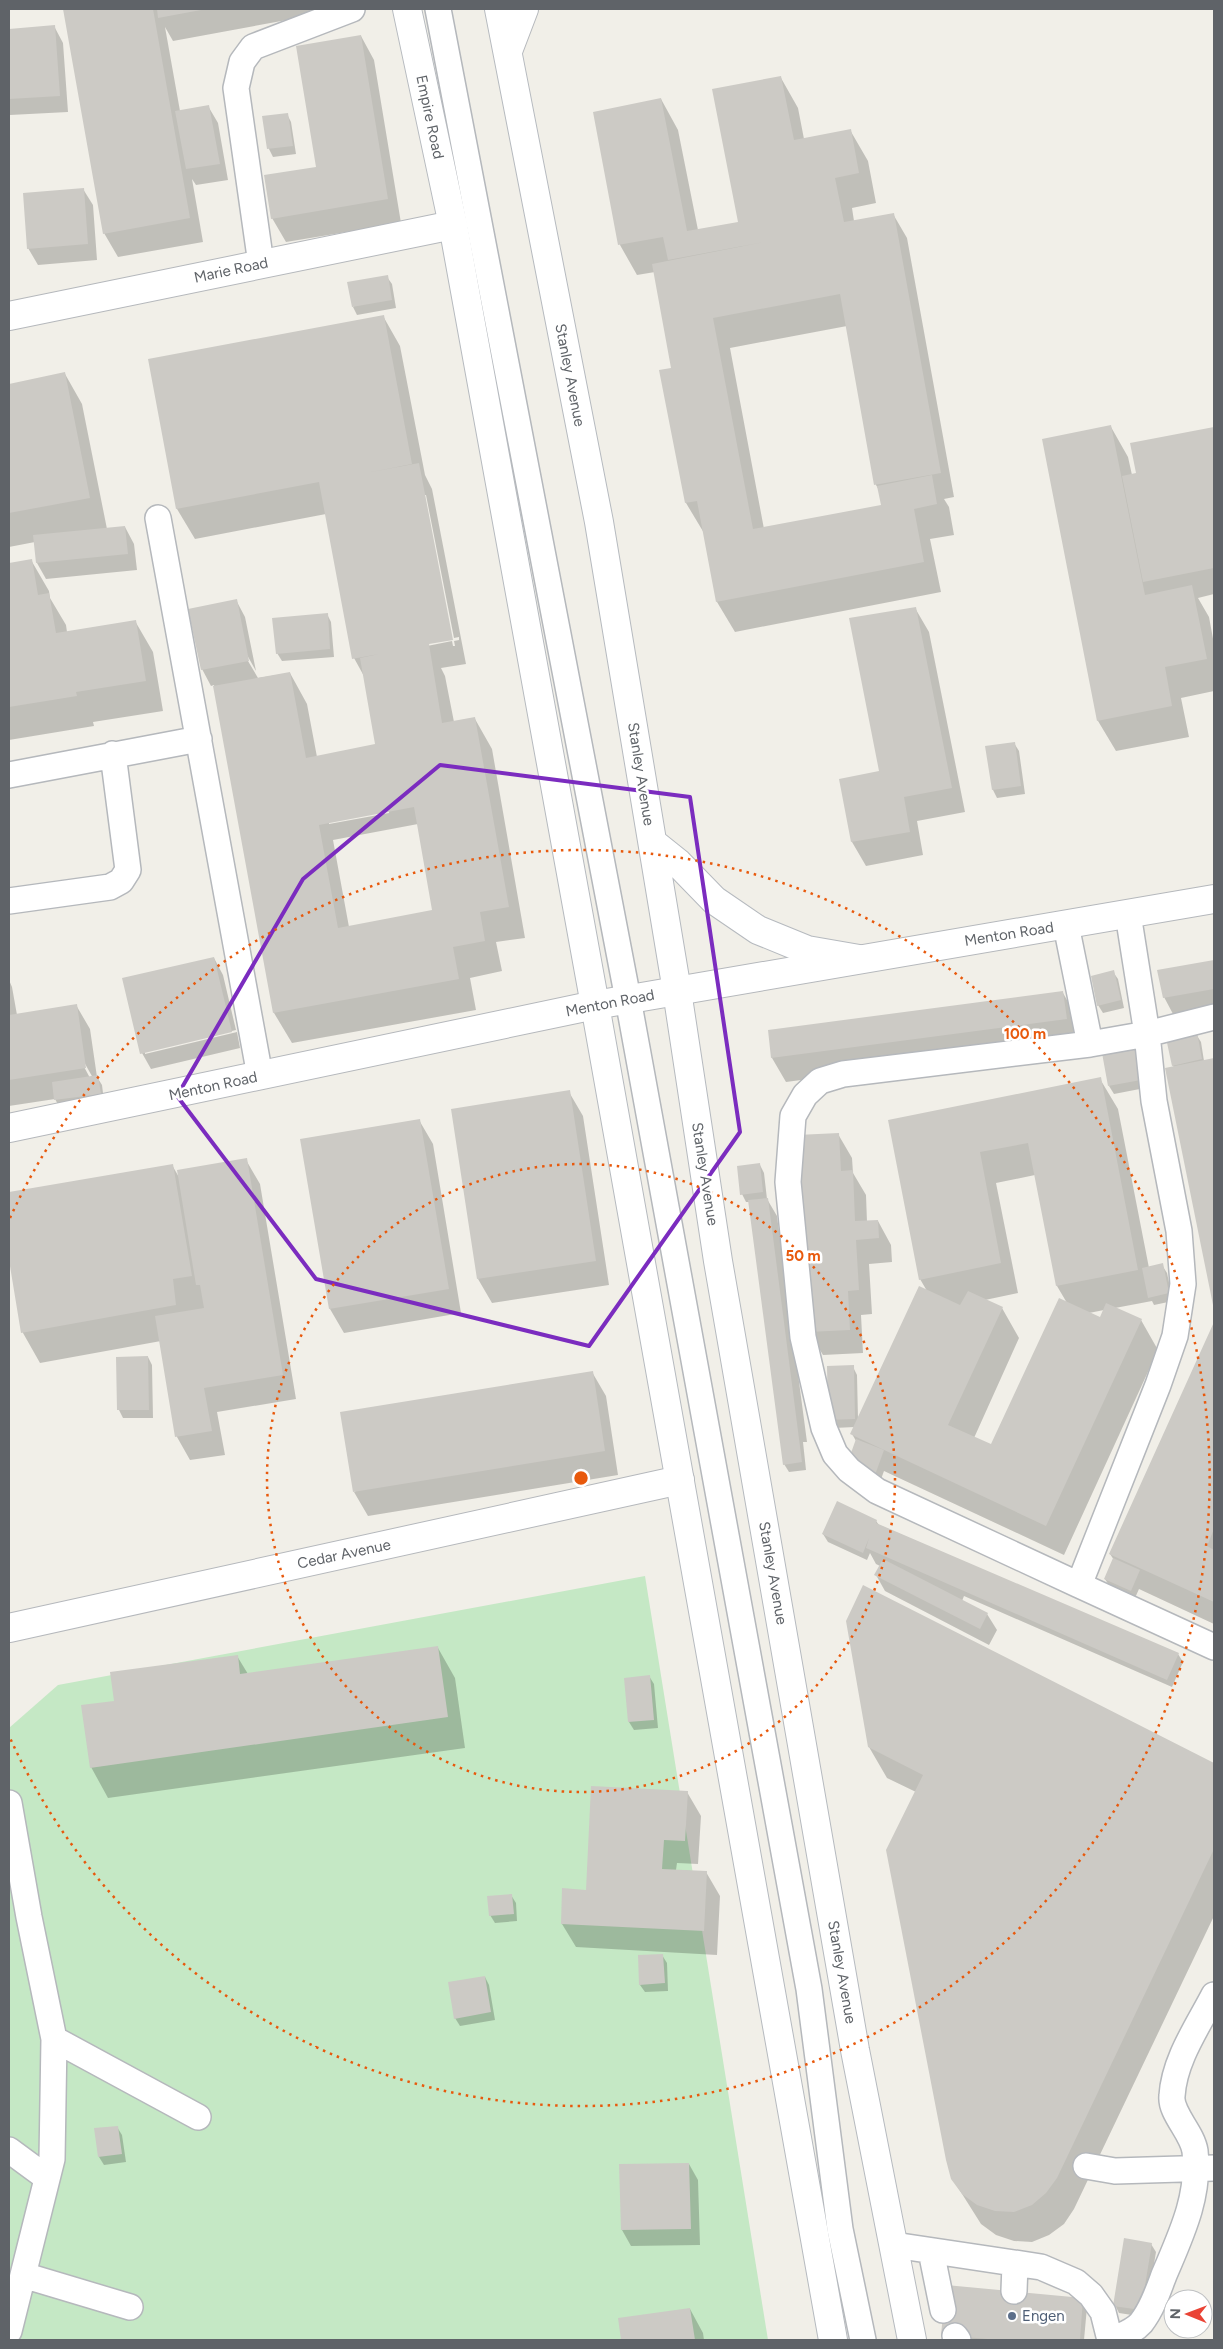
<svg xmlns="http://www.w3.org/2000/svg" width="1223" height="2349" font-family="Figtree,sans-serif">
<rect width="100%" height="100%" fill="#f1efe8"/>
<!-- green -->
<path fill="#c5e8c5" d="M645,1576L768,2340H9V1728L58,1685Z"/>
<!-- shadow -->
<path fill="#0003" fill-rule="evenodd" d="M64,9H347L173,41L165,27L180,111L208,106L218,123L228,180L196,185L192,179L203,242L118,257L104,233Z
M54,26L63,43L68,112L10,115L9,30Z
M361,36L374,60L401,223L286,242L272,218L317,168Z
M781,78L798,108L804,139L850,130L868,161L876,203L852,208L854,221L893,214L907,238L954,497L944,499L949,507L954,535L930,539L941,592L735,632L717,602L704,533L686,503L673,369L655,272L637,275L620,245L594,113L661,99L678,130L698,230L739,223ZM847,326L876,485L880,492L883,506L764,529L730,348Z
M287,114L291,122L296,154L273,157L269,149L264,117Z
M83,189L93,205L97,260L38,265L28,248Z
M387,277L392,284L396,308L357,315L353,307Z
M383,316L400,346L425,475L432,489L466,664L441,668L445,676L454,722L475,719L492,749L525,938L496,942L502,971L470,978L476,1010L292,1043L274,1013L214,685L211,686L202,669L236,600L245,617L256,671L247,655L245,656L258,678L290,673L307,704L317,757L377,746L365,678L354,658L326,514L195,539L177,509L150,360ZM424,495H426L454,638L459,637V640L454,641L455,646H453L452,641L427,646ZM389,811V813L329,824V822ZM418,824L434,911L349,927L333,840Z
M65,374L82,404L107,529L125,527L134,544L137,570L46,579L37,563L35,542L9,547V385Z
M1111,427L1128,457L1132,475L1137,474L1131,444L1214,428V594L1198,598L1209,617L1214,644V691L1181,698L1189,737L1116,751L1098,721L1043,440Z
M31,560L49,591L50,598L66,625L67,632L135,621L153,652L163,711L93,722L94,726L9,740V564Z
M915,608L929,632L965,812L917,821L923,855L866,866L852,842L840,780L880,772Z
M327,614L331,622L334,657L282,661L277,653Z
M1014,743L1019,751L1025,794L997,798L993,790L987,747Z
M214,958L223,975L236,1030L145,1051V1054L237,1032L240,1048L151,1069L142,1053Z
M1214,961V1007L1173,1014L1164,997L1159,971Z
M1113,972L1118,979L1124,1008L1103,1013L1098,1005Z
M9,980L12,987L17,1015L76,1005L90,1029L97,1077L102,1085L104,1101L60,1108L55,1099L9,1106ZM84,1062L93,1078H90L82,1063Z
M1063,993L1076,1016L1080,1043L786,1082L772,1058L769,1031Z
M1196,1034L1201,1042L1204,1061L1214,1059V1303L1166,1069L1174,1068L1173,1065Z
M1134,1048L1138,1056L1145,1088L1114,1094L1109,1086Z
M1100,1079L1118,1109L1149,1268L1162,1265L1167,1273L1173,1301L1154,1305L1152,1301L1115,1308L1141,1320L1158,1350L1064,1555L884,1471L880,1482L852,1434L855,1427L834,1428L829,1420L853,1367L857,1375L858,1419L927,1291L920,1279L889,1121ZM1035,1175L1057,1286L1067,1303L991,1446L974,1438L1019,1338L1002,1308L985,1300L1018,1293L996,1183ZM1104,1310L1101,1319L1089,1313Z
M569,1092L583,1116L609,1285L492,1303L478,1279Z
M419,1120L433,1144L461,1313L344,1333L330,1309Z
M838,1134L852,1158L853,1173L866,1195L867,1222L878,1221L891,1245L892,1262L869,1264L872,1314L861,1315L863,1353L823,1355L809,1332Z
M246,1160L260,1184L296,1399L217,1412L225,1455L190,1460L177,1437L161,1341L40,1363L23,1333L9,1252V1193L172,1165L180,1179Z
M760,1165L764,1173L767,1199L777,1216L807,1442H803L806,1470L789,1472L784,1464L749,1202H746L742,1194Z
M1214,1325V1624L1139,1589L1135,1598L1110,1587L1105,1579L1114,1560L1110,1554Z
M148,1357L152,1365L153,1418H123L119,1410Z
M592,1372L606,1396L618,1475L368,1516L354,1492Z
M876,1521L879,1525L1178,1654L1183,1662L1172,1687L964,1596L962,1601L987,1614L997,1630L989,1645L885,1591L876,1575L880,1566L876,1564L870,1553L867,1560L828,1542L823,1534Z
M863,1587L1214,1764V1916L1074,2209L1064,2224L1049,2235L1032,2242L1014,2241L996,2235L981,2224L952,2178L916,1792L887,1778L869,1747Z
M438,1648L455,1678L465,1748L108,1798L91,1767L115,1702L237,1656L248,1674Z
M649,1676L654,1684L658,1728L634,1730L629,1722L625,1679Z
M687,1792L701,1816L698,1864L677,1863L676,1870L706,1872L720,1896L717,1955L576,1947L562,1924L587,1891Z
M511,1895L516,1903L517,1921L495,1923L490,1915Z
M662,1955L667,1963L668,1991L645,1992L640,1985Z
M485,1977L489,1985L495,2020L460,2026L455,2018Z
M117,2127L122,2135L126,2162L104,2165L99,2157L96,2130Z
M689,2164L698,2180L700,2245L631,2246L622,2230Z
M1151,2244L1156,2252L1145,2317L1119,2313L1115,2305Z
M1083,2299L1087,2307L1084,2340H945L942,2335Z
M690,2309L703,2333L704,2340H623L620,2319Z"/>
<!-- building -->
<path fill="#cccac5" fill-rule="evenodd" d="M63,9H153L190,218L103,234Z
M157,9H201V10L158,18Z
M55,25L60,96L9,99V29Z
M361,35L388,199L271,219L264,175L316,167L296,46Z
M781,76L794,140L851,129L859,173L835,178L844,222L894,213L941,473L874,485L840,294L713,318L753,529L881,505L877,486L932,475L937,504L914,509L924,562L716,602L697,501L685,503L659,370L671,368L652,264L764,242L668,260L663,237L618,245L593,112L661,98L687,231L738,222L712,89Z
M209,105L220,164L186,169L175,111Z
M288,113L293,146L267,149L262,116Z
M84,188L88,244L27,249L23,193Z
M388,275L392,300L352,307L347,282Z
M384,315L412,464L366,473L419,463L453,640L429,644L442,723L475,717L509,907L480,912L485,941L453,947L459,979L273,1013L213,686L290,672L306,758L375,744L360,658L379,654L352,659L319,482L176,509L148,359ZM414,807L432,910L338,928L319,825Z
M65,372L90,498L9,513V384Z
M1111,425L1145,595L1192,585L1207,659L1165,667L1172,706L1097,721L1042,439Z
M1214,427V568L1143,582L1122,476L1136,473L1130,443Z
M125,526L128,554L36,563L33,535Z
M32,559L38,595L49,593L56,633L136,620L146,681L76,692L77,696L9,707V563Z
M237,599L249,661L201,670L188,609Z
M916,607L952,788L904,797L910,832L851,842L839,779L879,771L849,618Z
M328,613L330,649L276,654L272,618Z
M1015,742L1021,786L992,790L985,746Z
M214,957L232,1032L140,1054L122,978Z
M1214,960V989L1163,998L1157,970Z
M1114,970L1121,1000L1097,1006L1091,976Z
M1063,991L1067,1019L771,1058L768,1030Z
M77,1004L86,1068L9,1080V1015Z
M1197,1032L1202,1059L1172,1066L1166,1038Z
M1135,1046L1141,1080L1108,1086L1102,1053Z
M1214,1058V1305H1213L1165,1068Z
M98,1075L101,1094L54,1100L52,1082Z
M1101,1077L1138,1270L1056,1286L1028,1143L980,1152L1001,1263L919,1280L888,1120Z
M570,1090L596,1261L477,1279L451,1109Z
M420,1119L449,1289L329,1309L300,1139Z
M839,1133L841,1171L853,1170L855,1221L878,1220L879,1238L856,1240L859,1290L848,1291L850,1330L808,1332L797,1135Z
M247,1158L283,1375L204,1388L212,1431L175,1437L155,1316L204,1308L200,1285H196L177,1170Z
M760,1163L763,1192L740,1195L737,1166Z
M173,1164L192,1276L173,1279L176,1305L21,1333L9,1260V1192Z
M768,1198L802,1462L783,1465L748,1200Z
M1163,1263L1169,1293L1148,1298L1142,1268Z
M919,1286L960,1305L968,1291L1003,1307L948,1425L991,1444L1059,1298L1100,1317L1106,1303L1142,1319L1046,1526L850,1434Z
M1214,1322V1529L1207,1546L1214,1550V1602L1109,1554Z
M148,1356L149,1410H117L116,1357Z
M854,1365L855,1419L828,1420L827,1366Z
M593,1371L605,1451L353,1492L340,1412Z
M856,1439L884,1450L875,1475L847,1464Z
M837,1501L877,1520L876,1523L1179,1653L1167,1680L866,1548L869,1538L863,1553L822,1534Z
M1113,1558L1140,1570L1131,1591L1104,1579Z
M883,1559L988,1613L980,1629L874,1575Z
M863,1585L1214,1763V1849L1057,2178L1046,2193L1032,2205L1014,2212L995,2211L977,2205L962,2194L951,2179L946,2160L886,1850L923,1775L868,1747L846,1621Z
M438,1646L448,1717L90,1768L81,1705L114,1701L110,1672L238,1655L240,1674Z
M650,1675L654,1720L628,1722L624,1678Z
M591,1786L688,1791L685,1841L664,1840L662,1869L707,1871L704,1931L561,1924L562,1888L586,1890Z
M512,1894L514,1914L489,1916L487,1896Z
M663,1954L665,1983L639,1985L638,1955Z
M485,1976L491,2012L454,2019L448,1982Z
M118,2126L122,2154L98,2157L94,2128Z
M689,2163L691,2229L621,2230L619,2164Z
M1124,2238L1152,2243L1141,2310L1113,2306Z
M946,2285L1083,2298L1080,2340H999L941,2335Z
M690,2308L695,2340H621L618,2318Z"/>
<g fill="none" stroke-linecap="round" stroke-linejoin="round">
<!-- lane casing -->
<g stroke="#b5b8bc" stroke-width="28">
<path id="lane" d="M438,9L628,999L809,1989L840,2229L863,2340
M261,264L236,88L242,62L253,47L352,9
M158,518L260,1076
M9,775L199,739
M9,901L110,887L121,881L128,870L113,754
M1128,914L1147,1034L1154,1101L1179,1231L1183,1284L1175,1336L1158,1385L1079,1585L1214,1647
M1066,925L1090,1044
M1079,1585L877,1491L849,1470L835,1454L824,1428L803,1337L788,1182L793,1116L805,1095L820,1081L843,1074L1090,1044L1147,1034L1214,1017
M9,1803L29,1917L54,2039L52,2159L9,2331
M54,2039L198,2117
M9,2150L47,2178
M1086,2166L1115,2171L1214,2168
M894,2245L1041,2267L1076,2282L1091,2295L1103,2312L1110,2340
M931,2251L943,2310
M23,2275L130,2307
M1014,2291L1015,2264
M955,2336L958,2340
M1112,2340C1122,2335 1133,2332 1141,2323C1152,2309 1158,2291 1164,2275C1181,2235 1200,2196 1195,2151C1192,2132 1170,2113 1172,2096C1174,2060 1198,2026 1214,1995"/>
</g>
<!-- street casing -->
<g stroke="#b5b8bc" stroke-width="30">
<path id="street" d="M508,51L524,9
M9,316L453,225
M9,1128L595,1005L1214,899
M9,1628L680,1480"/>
</g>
<!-- secondary casing -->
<g stroke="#b6babf" stroke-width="30">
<path id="secondary" d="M407,9L453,225L595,1005L833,2340
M499,9L599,522L677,991L718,1261L855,2050L912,2340
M653,843L678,863L714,900L758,930L807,950L859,959"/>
</g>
<!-- lane -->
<use href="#lane" stroke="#fff" stroke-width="25"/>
<!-- street -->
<use href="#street" stroke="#fff" stroke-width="28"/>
<!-- secondary -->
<use href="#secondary" stroke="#fff" stroke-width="28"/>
</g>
<!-- marked area -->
<path fill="none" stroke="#7b2cbf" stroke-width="4" stroke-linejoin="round" d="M440,765L690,797L740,1132L589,1346L316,1279L177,1096L303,879Z"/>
<!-- distance rings -->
<g fill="none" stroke="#e8590c" stroke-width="2.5" stroke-dasharray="2.5 5">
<circle cx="581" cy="1478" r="314"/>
<path d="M10 1218A628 628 0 1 1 10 1738"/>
</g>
<!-- markers -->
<circle fill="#5c6f8a" stroke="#fff" stroke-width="2" cx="1012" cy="2316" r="5"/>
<g text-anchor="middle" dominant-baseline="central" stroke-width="5" stroke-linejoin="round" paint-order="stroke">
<!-- street labels -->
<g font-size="15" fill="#5f6368" stroke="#fff">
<text transform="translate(430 117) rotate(78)">Empire Road</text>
<text transform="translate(231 270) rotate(-12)">Marie Road</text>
<text transform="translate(570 375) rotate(79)">Stanley Avenue</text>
<text transform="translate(641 774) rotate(81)">Stanley Avenue</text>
<text transform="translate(1009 934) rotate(-9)">Menton Road</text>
<text transform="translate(610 1003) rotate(-11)">Menton Road</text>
<text transform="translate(213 1086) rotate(-12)">Menton Road</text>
<text transform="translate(705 1174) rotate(81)">Stanley Avenue</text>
<text transform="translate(344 1554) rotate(-12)">Cedar Avenue</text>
<text transform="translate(773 1573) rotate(80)">Stanley Avenue</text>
<text transform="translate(842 1972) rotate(80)">Stanley Avenue</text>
</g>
<!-- service labels -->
<g font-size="15" fill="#4e5e75" stroke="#fff" text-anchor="start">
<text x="1022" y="2316">Engen</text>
</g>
</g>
<circle cx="581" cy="1478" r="8" fill="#e8590c" stroke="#fff" stroke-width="2.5"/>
<g font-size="15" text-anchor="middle" font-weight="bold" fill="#e8590c" stroke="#fff" stroke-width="5" stroke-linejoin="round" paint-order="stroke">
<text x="1025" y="1039">100 m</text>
<text x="803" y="1261">50 m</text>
</g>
<!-- border -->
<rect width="1223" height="2349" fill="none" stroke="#5f6368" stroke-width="20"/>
<!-- north arrow -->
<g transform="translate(1188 2314) rotate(271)"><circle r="24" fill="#ffffff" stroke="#bfc1c3"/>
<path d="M0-4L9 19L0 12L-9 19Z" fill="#ea4335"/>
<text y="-8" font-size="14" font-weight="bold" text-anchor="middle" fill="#5f6368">N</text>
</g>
</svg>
